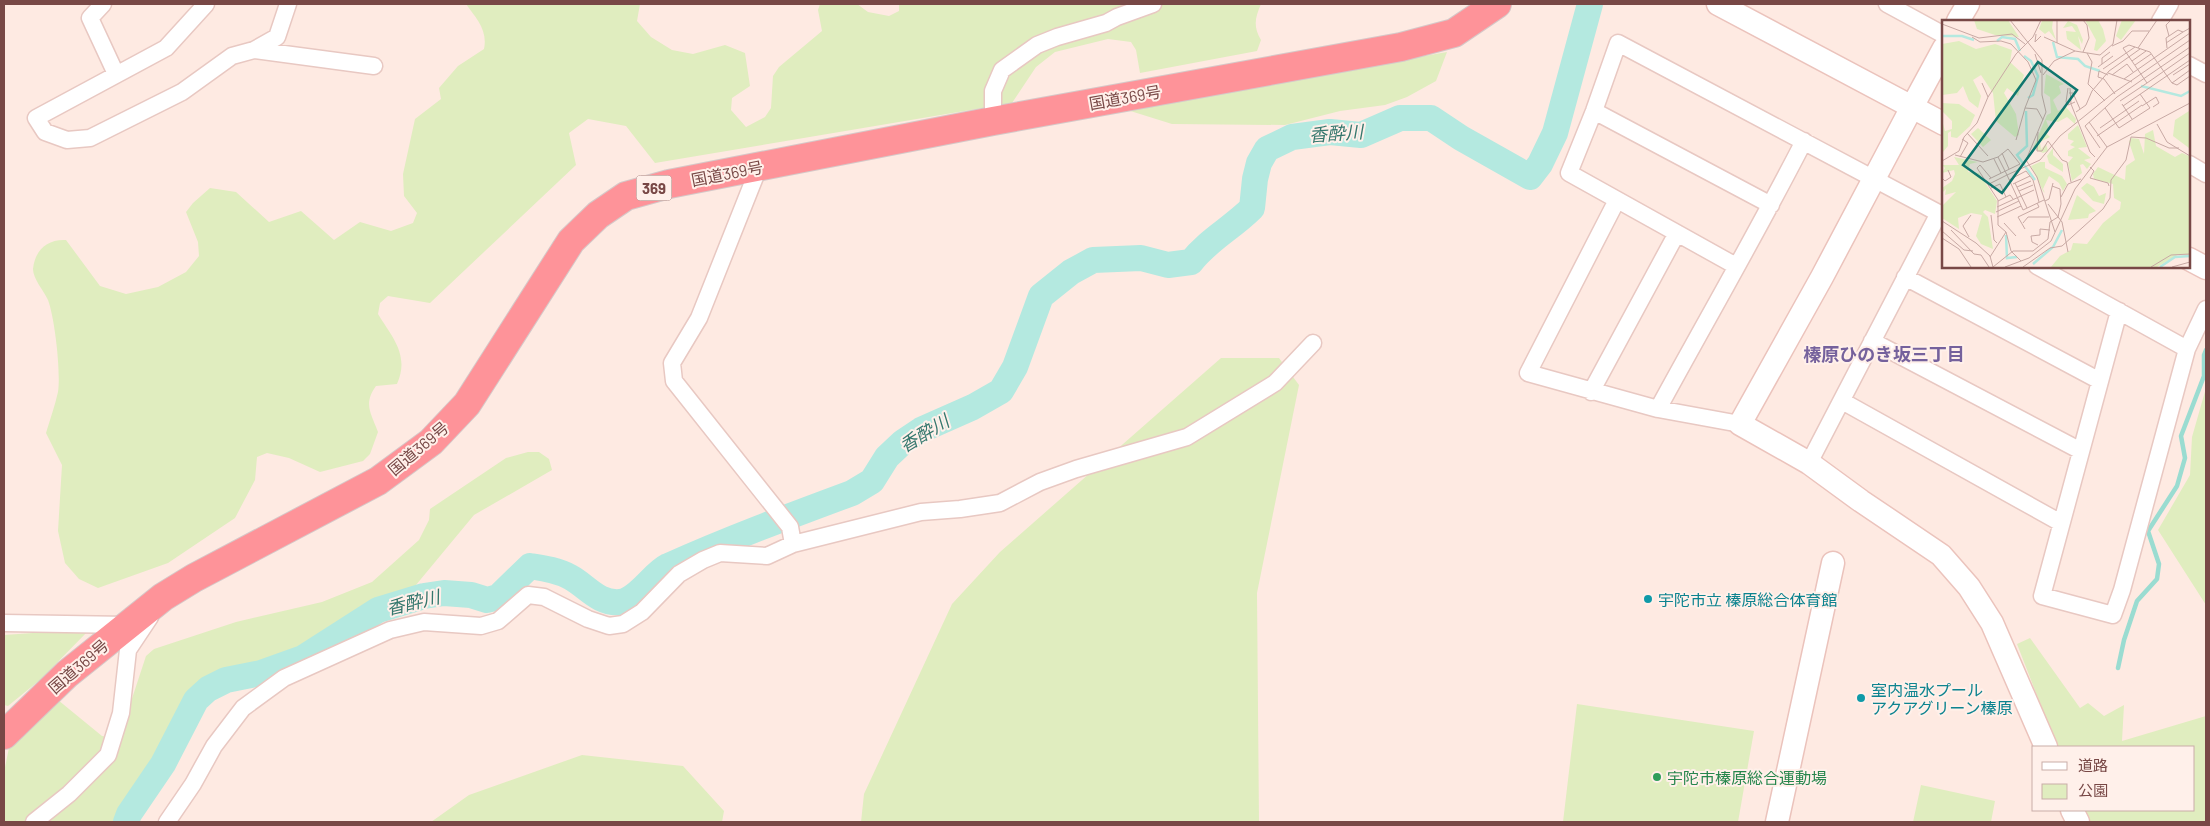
<svg xmlns="http://www.w3.org/2000/svg" width="2210" height="826" font-family="Barlow,'Noto Sans JP',sans-serif">
<rect width="100%" height="100%" fill="#feeae2"/>
<!-- green -->
<path fill="#e0edbf" d="M466,4H640L637,21L651,37L672,50L693,54L725,45L745,53L750,86L732,98L731,110L746,127L765,117L771,108L773,76L779,67L822,31L818,10L820,4H857L868,12L889,16L899,11V4H1261C1255,18 1253,26 1261,40L1257,51L1140,73L1136,50L1131,42L1108,39L1055,52L1036,67L1012,103L655,163L626,126L588,119L569,133L576,165L430,303L388,296L380,303L378,314C392,337 410,355 397,384L376,386C363,404 371,413 378,432L370,454L363,461L320,472L289,458L267,453L257,457L255,480L235,518L168,563L98,588L79,579L65,563L58,531L62,465L46,433C50,419 55,406 58,392C61,373 55,319 48,300C44,291 33,279 33,269C35,250 47,239 66,240L100,286L126,294L158,287L186,272L199,256L198,242L186,212L193,203L210,188L236,192L269,222L301,211L334,240L360,222L391,231L413,223L417,213L404,196L403,174L415,119L441,99L439,88L458,66L484,49C488,30 476,18 466,4Z
M1447,52L1436,81L1407,97L1385,105L1340,111L1285,125L1172,124L1124,109Z
M1221,358H1279L1299,385L1257,593L1259,822H861L864,794L952,604L1000,552Z
M2206,388V605L2158,530L2190,475L2192,437Z
M528,452H539L549,459L552,470L474,515L411,591L358,615L294,653L196,685L187,692L154,762L121,822H4V772L10,743L58,700L102,736L119,738L146,656L154,649L236,622L322,602L372,582L419,540L429,520L430,509L506,458Z
M90,629L41,679L8,706L4,705V635Z
M2030,638L2080,708L2088,703L2104,716L2124,705L2122,741L2206,716V822H2086L2082,810H2194V747H2057L2017,644Z
M1577,704L1754,731L1738,822H1563Z
M582,755L683,766L724,811L722,822H431L469,795Z
M1921,785L1995,801L1991,822H1913Z"/>
<g fill="none" stroke-linecap="round" stroke-linejoin="round">
<!-- stream -->
<path stroke="#9adcd1" stroke-width="4.5" d="M2118,668L2124,640L2137,601L2157,579L2159,564L2148,531L2177,486L2185,458L2181,436L2204,376V355L2206,350"/>
<!-- river -->
<path stroke="#b4e9e0" stroke-width="26" d="M126,822L129,814L163,764L196,700L208,689L226,680L261,673L303,658L378,610L424,596L444,593L471,595L487,600L498,597L530,566C543,568 558,570 570,577C587,586 598,604 620,602C638,600 652,574 668,566C728,539 790,516 852,493L872,481L887,457L903,442L921,430L973,407L1001,391L1015,367L1041,296L1071,272L1093,260L1141,258L1168,265L1191,262C1208,240 1232,228 1252,208L1255,179L1259,163L1267,149L1292,137L1330,132L1361,135L1400,118H1431L1461,138L1530,177L1540,164L1555,133L1590,4"/>
<!-- street casing -->
<g stroke="#e8c8c2" stroke-width="19">
<path id="street" d="M103,4L90,18L116,74
M206,4L166,48L36,118L45,132L67,140L90,138L182,92L232,56L254,50L277,37L288,4
M1887,4L1944,35
M2160,21L2170,4
M254,50L374,66
M2189,65L2206,74
M1594,111L1771,205
M993,121V91L1002,70L1037,45L1057,37L1106,23L1117,17L1153,4
M2189,164L2206,174
M1617,200L1528,373L1658,409L1740,424
M1736,266L1569,173L1594,111L1618,43L1944,216
M2037,266L2187,349
M1905,277L2100,381
M2119,311L2042,596L2113,615L2122,590L2187,349L2206,309
M1872,341L2081,451
M1591,392L1677,233
M1842,401L2061,523
M1658,409C1707,319 1758,231 1804,141
M1809,463L1939,213
M793,544L921,512L960,509L1000,503L1040,482L1076,469L1187,437L1275,383L1313,343
M4,623L127,625
M34,822L69,794L108,755L121,713L128,650L150,617
M167,822L193,784L214,746L243,708L284,678L390,630L424,622L481,626L498,621L528,595L544,597L588,619L609,626L623,624L642,612L679,574L703,560L720,553L767,556L793,544L790,527L674,381L672,363L699,318L759,167"/>
</g>
<!-- secondary casing -->
<g stroke="#ebc3bc" stroke-width="25">
<path id="secondary" d="M1718,4L1912,107L1822,277L1740,424L1809,463L1861,501L1941,555L1969,587L1992,623L2046,747
M1958,21L1968,4
M1944,48L1912,107L1944,124
M2189,259L2206,268
M2072,810L2078,822
M1777,822L1833,563"/>
</g>
<!-- highway casing -->
<g stroke="#d6c8c8" stroke-width="30">
<path id="highway" d="M4,735L67,674L163,597L194,578L378,481L431,442L467,404L571,241L598,215L626,196L669,184L993,121L1401,47L1454,33L1497,4"/>
</g>
<!-- street -->
<use href="#street" stroke="#fff" stroke-width="16"/>
<!-- secondary -->
<use href="#secondary" stroke="#fff" stroke-width="22"/>
<!-- highway -->
<use href="#highway" stroke="#fe9399" stroke-width="28"/>
</g>
<!-- markers -->
<g fill="#0f9aa8" stroke="#fff0ea" stroke-width="2">
<circle cx="1648" cy="599" r="5"/>
<circle cx="1861" cy="698" r="5"/>
</g>
<circle fill="#2e9e5b" stroke="#fff0ea" stroke-width="2" cx="1657" cy="777" r="5"/>
<g text-anchor="middle" dominant-baseline="central" stroke-width="4" stroke-linejoin="round" paint-order="stroke">
<!-- shield labels -->
<rect fill="#fff0ea" stroke="#a07a77" stroke-width="1" x="636.5" y="175.5" width="35" height="25" rx="4"/>
<g font-size="15" font-weight="bold" fill="#784846">
<text x="654" y="188">369</text>
</g>
<!-- street labels -->
<g font-size="16" fill="#784846" stroke="#fff0ea">
<text transform="translate(1125 97) rotate(-10)">国道369号</text>
<text transform="translate(727 173) rotate(-11)">国道369号</text>
<text transform="translate(418 448) rotate(-40)">国道369号</text>
<text transform="translate(78 666) rotate(-41)">国道369号</text>
</g>
<!-- culture labels -->
<g font-size="16" fill="#0d838f" stroke="#fff0ea" text-anchor="start">
<text x="1658" y="599">宇陀市立 榛原総合体育館</text>
<text x="1871" y="689">室内温水プール<tspan x="1871" dy="18">アクアグリーン榛原</tspan></text>
</g>
<!-- leisure labels -->
<g font-size="16" fill="#27864d" stroke="#fff0ea" text-anchor="start">
<text x="1667" y="777">宇陀市榛原総合運動場</text>
</g>
<!-- water labels -->
<g font-size="18" font-style="italic" fill="#35776d" stroke="#fff0ea">
<text transform="translate(1336 133) rotate(-4)">香酔川</text>
<text transform="translate(924 433) rotate(-31)">香酔川</text>
<text transform="translate(413 602) rotate(-13)">香酔川</text>
</g>
<!-- neighbourhood labels -->
<g font-size="18" font-weight="bold" fill="#75619c" stroke="#fff0ea">
<text x="1884" y="354">榛原ひのき坂三丁目</text>
</g>
</g>
<!-- overview -->
<g transform="translate(1942 20)">
<rect width="248" height="248" fill="#feeae2"/>
<path d="M32,0H66L77,17L53,15L35,9ZM111,0L110,8L114,20L107,11L103,14L97,9L100,1ZM143,0H156L161,9L164,21L155,31L152,30L154,20ZM180,0H194L179,20L174,16ZM126,1L135,5L141,20L140,24L136,16L139,30L125,19L124,11L134,12L130,6L121,8ZM17,21L34,29L53,24L70,30L68,42L82,55L76,76L65,68L62,73L74,94L77,115L73,117L54,101L51,73L39,55L31,60L39,76L36,88L27,81L21,66L15,73L0,75V24ZM104,54L122,64L117,66L119,73L111,80L116,91L124,87L134,99L133,104L125,97L116,102L104,100L107,108L105,114L108,117L98,122L99,129L104,124L106,131L101,133L91,128L105,95L109,93L108,77L102,73ZM0,83L17,84L33,95L28,106L15,118L9,117V111L6,113V126L1,132L0,140V100L3,111L10,109V101L0,91ZM247,91V128L231,116L233,100ZM136,105L145,127L136,128L149,138L142,140L149,144L145,149L141,144L138,145L140,153L130,161L126,143L131,137L126,136V131L133,127L128,125L132,121L126,119V114ZM36,108L49,120L41,127L29,114ZM211,110L214,126L233,137L240,133L247,136V235L237,234L215,247H109L118,236L129,230L131,223L145,224L161,203L178,189L179,182L172,178L171,164L152,159L151,154L156,147L183,160L184,146L193,140L187,122L189,118L197,119L202,134L203,114ZM111,128V135L121,144V152L107,143L105,136ZM12,137L36,142L28,144L26,152L37,153L55,181L53,194L43,190L41,192L46,197L51,229L39,224L34,216L40,195L29,193L16,198L17,209L0,198V186L14,172L3,175L4,169L0,173V168L10,161L13,154L12,150L0,153L3,148L0,145H17ZM98,142H103V148L120,156L125,164L121,171L117,163L107,156L101,169L103,173L101,171L89,146ZM145,163L152,167L157,176L164,173L162,184L151,181L139,168ZM135,175L154,191L147,194L146,198L126,200Z" fill="#e0edbf"/>
<path fill="none" stroke="#b4e9e0" stroke-width="2.5" d="M0,16H20L32,20M55,21L60,17L73,19L78,31M111,22L115,37L136,39L143,46L158,51M82,36L89,41L96,56L91,75L86,78M199,66L239,76L248,71M84,91L85,126L75,135L93,160M64,215L65,238L75,237M91,244L111,227L120,210M218,247L233,237L248,236"/>
<path fill="none" stroke="#c8a9a4" stroke-width="1" d="M68,0L100,40V75L104,92L84,140L95,157L113,212M141,0L145,5L147,18L141,32M0,4L37,18L70,14L83,24M94,14L93,22L99,16M227,16L224,5L229,0M30,17L38,22L59,21L69,24L86,42L94,60L83,88L95,89L101,100M102,17L133,31L158,35L171,24L175,0M115,23V0M224,23L241,12M170,26L181,21L190,11H207M196,28L215,0M225,28L224,18L236,10L241,12L248,8M145,33L150,42L146,64L163,81M93,34L99,53M190,41L204,31M160,44V38L168,32M193,45L209,34M156,47L171,36M161,49L193,27M166,53L190,62M101,55L112,41L133,31M166,55L157,51L156,57L162,59L173,74M170,55L185,44L191,52M231,55L248,44M182,59L248,13M40,63L46,77M205,63L248,33M230,63L248,50M126,68L124,82L126,85L133,82M128,68L129,84L148,132L153,137M127,73H131L138,89M178,81L205,63L181,28L187,25L208,32L230,63L235,65L248,56M180,84L190,99M181,86L248,40M200,86L214,77L217,83L211,87M163,88L177,108L208,88L198,74M134,92L144,85L150,71L167,51L198,29M147,102L165,127M174,103L200,85M215,104L225,122L248,136M158,108L197,81M96,112L95,131H100L106,121L120,140L125,142L129,162M25,113L46,136M155,116L174,103M74,120L83,88M158,128L143,106L175,77L248,27M60,133L67,149M13,135L41,142L56,137L65,155L98,140L118,116L170,74L248,20M18,137L26,123L20,119M52,139L59,153M0,141L17,131L22,117L35,103L46,77L74,34L91,17L99,0M148,147L152,151L148,158L166,163L167,166M0,158L3,161L9,157L6,150M49,158L38,145L35,148L56,180V205L64,212L69,231L79,241M47,159L78,144L66,129L56,137M67,160L84,151L91,160L97,182M73,163L85,188M47,164L65,155L81,190L102,180M71,164L88,156M75,167L89,161M49,168L58,164L64,177M77,171L91,165M119,177L126,164L139,159M56,181L68,175L71,179M103,181L107,179L111,163M106,184L120,202L126,232M55,187L92,170M54,192L77,181M49,195L52,220L55,223M55,197L79,186M0,201L34,223L48,236L51,247M62,203L74,216M81,203L86,197H107M83,209L76,197L97,187L95,183M9,210L32,234L39,235L47,247M0,211L22,230L31,231M27,217L21,206L29,195M0,218L17,229L29,247M96,225L90,222L89,216L98,215V209L108,210M48,237L64,212M51,247L71,231H91L106,219L108,202L116,197L119,184L118,169L110,166M63,247L87,238L109,221L133,169L165,127L248,83M81,247L108,228L120,226L161,189L168,178L169,160L184,140L189,117L204,118L227,128H237M209,247L229,235L248,234M230,247L248,242"/>
<path fill="#0f766e" fill-opacity="0.15" stroke="#0f766e" stroke-width="2.5" d="M96,42L135,70L60,173L21,145Z"/>
<rect width="248" height="248" fill="none" stroke="#784846" stroke-width="2.5"/>
</g>
<!-- border -->
<rect width="2210" height="826" fill="none" stroke="#784846" stroke-width="10"/>
<!-- legend -->
<rect x="2032" y="746" width="162" height="65" fill="#fff0ea" stroke="#c9ada8"/>
<rect x="2042" y="762" width="25" height="8" fill="#ffffff" stroke="#c9ada8"/>
<text x="2078" y="771" font-size="15" fill="#784846">道路</text>
<rect x="2042" y="784" width="25" height="15" fill="#e0edbf" stroke="#c9ada8"/>
<text x="2078" y="796" font-size="15" fill="#784846">公園</text>
</svg>
